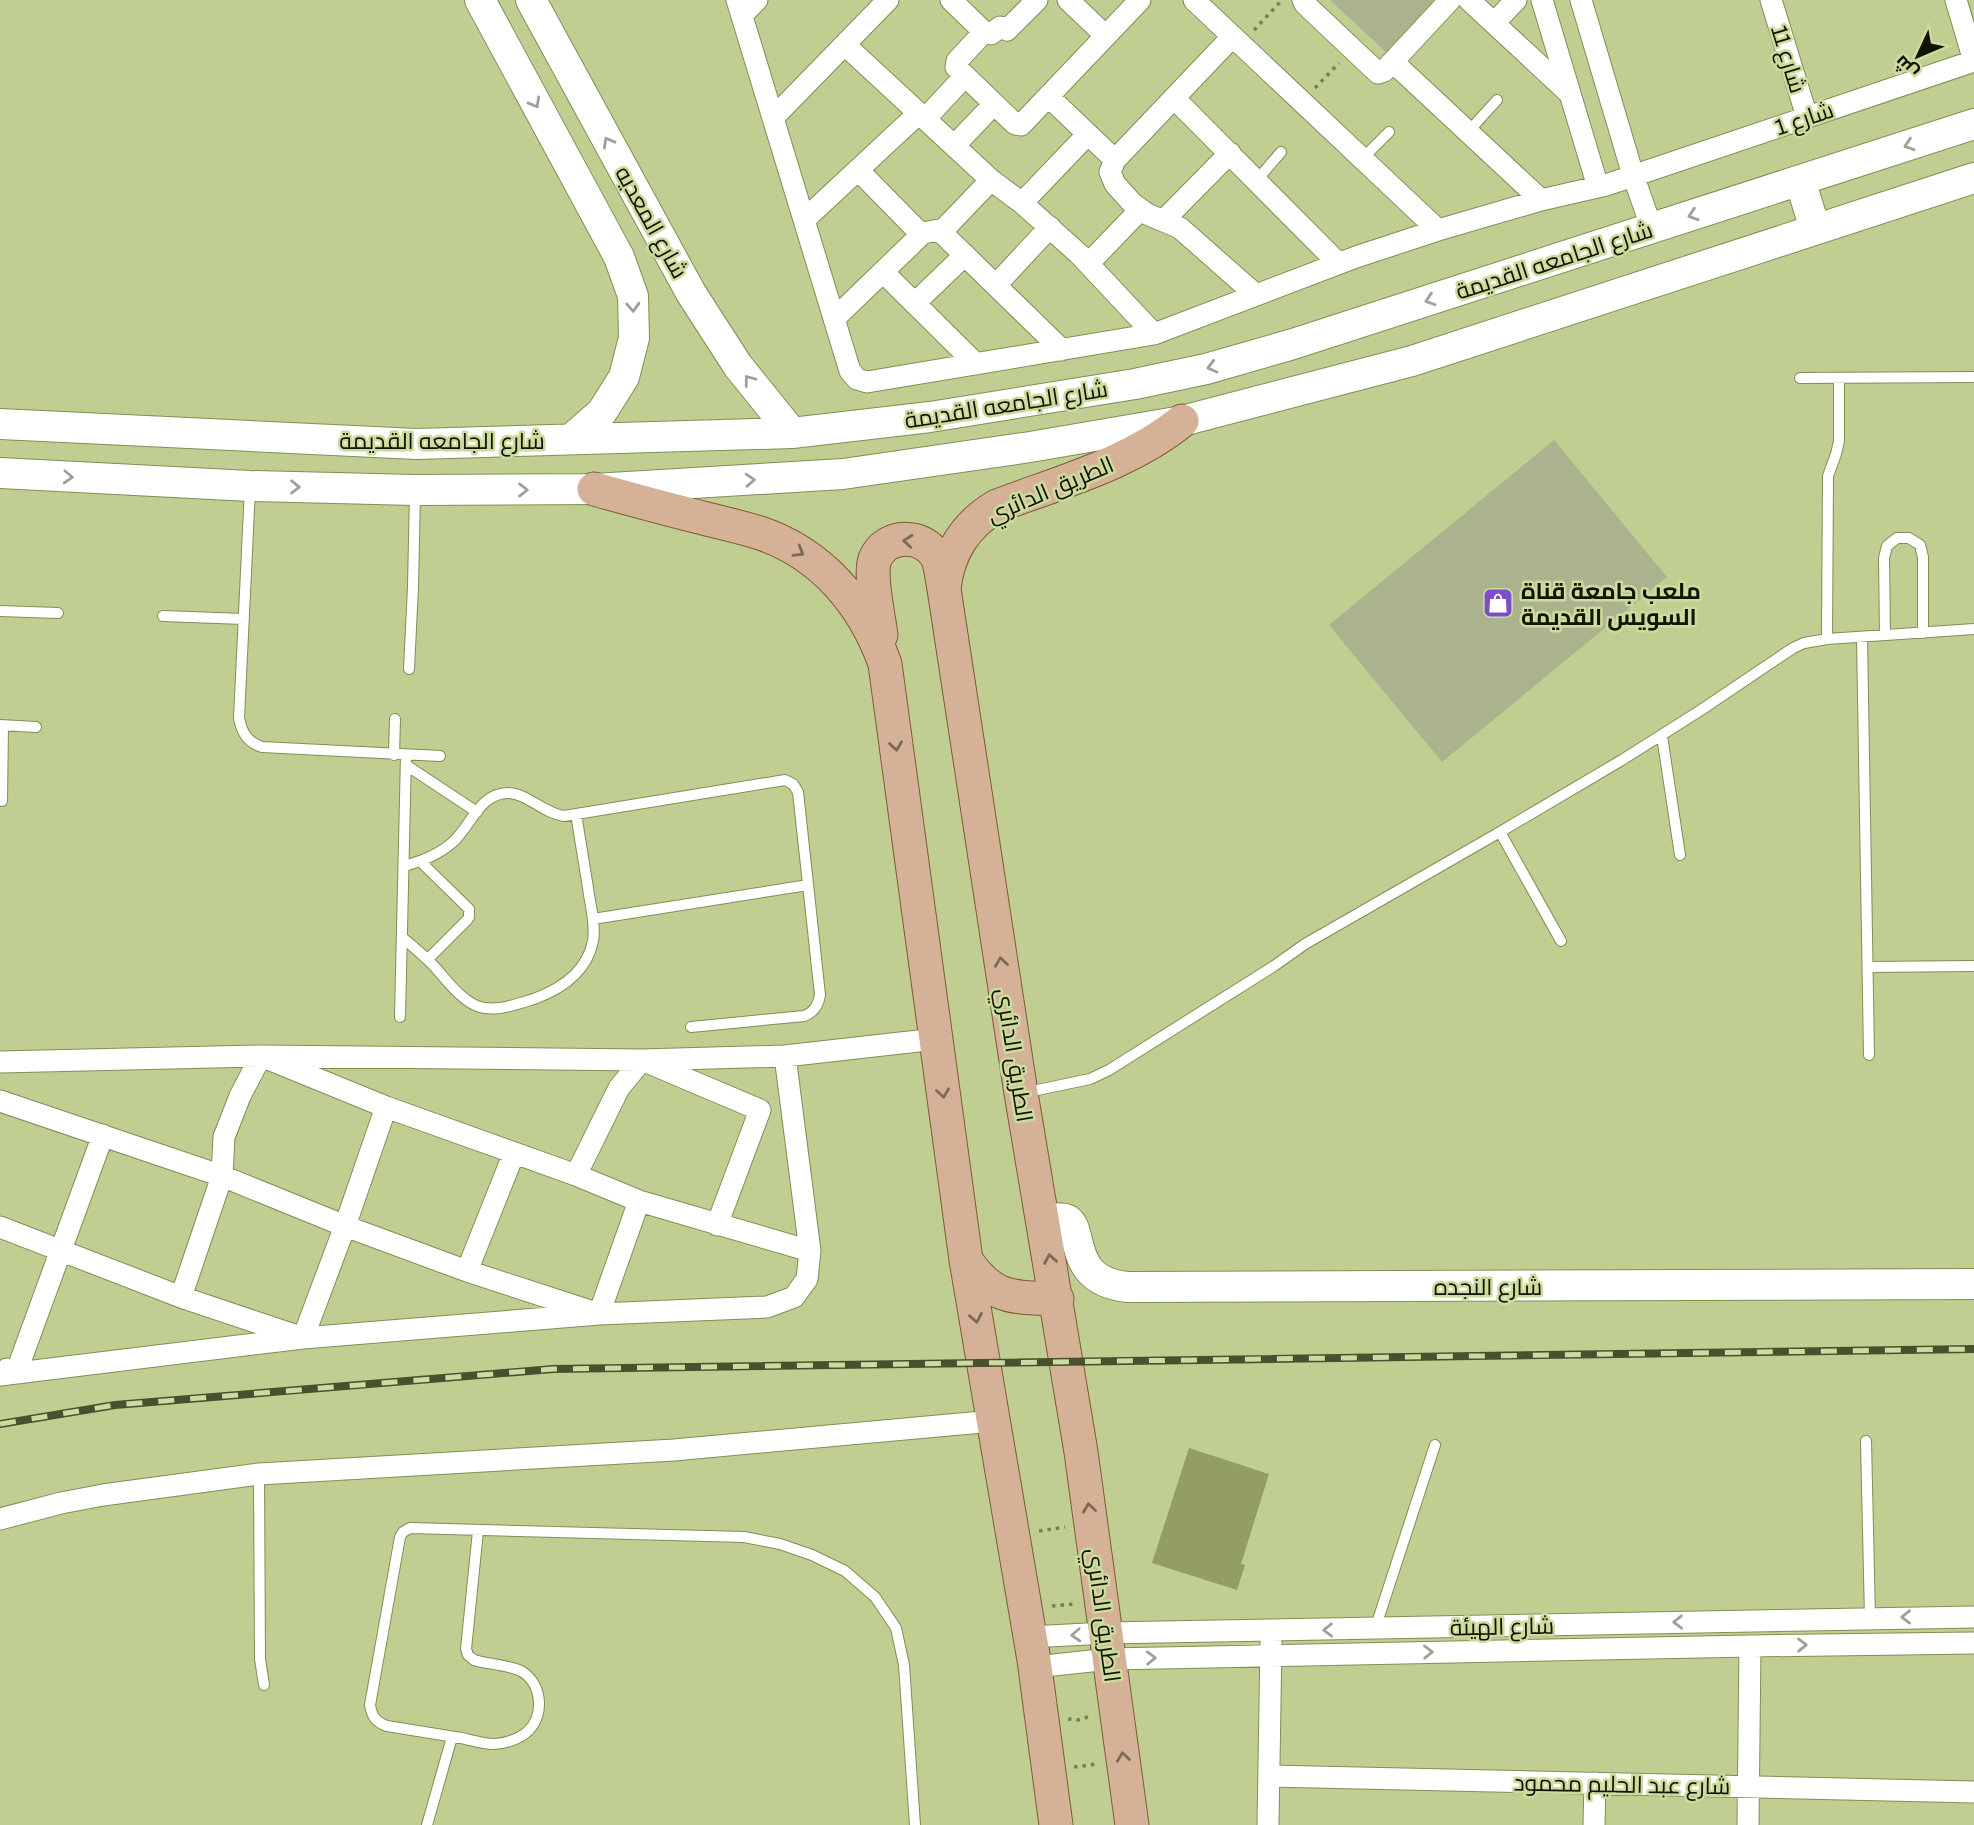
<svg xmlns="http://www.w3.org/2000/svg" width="1974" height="1825" font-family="'Archivo Narrow',Cairo,sans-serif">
<rect width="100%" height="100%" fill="#c0ce91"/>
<!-- green -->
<path fill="#aab38d" d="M1330,0H1434L1386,52Z
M1554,440L1667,577L1442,762L1329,625Z"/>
<!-- building -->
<path fill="#929e64" d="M1189,1448L1269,1474L1241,1564L1245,1565L1237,1590L1152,1563Z"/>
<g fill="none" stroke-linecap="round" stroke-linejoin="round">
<!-- lane casing -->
<g stroke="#828e55" stroke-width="12">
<path id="lane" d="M1468,132L1497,100
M1362,159L1389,132
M1257,180L1281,152
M1800,378L1974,377
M250,488L239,718C242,733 247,742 262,747L440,756
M0,611L58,613
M163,616L244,619
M1885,635L1884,558L1887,546L1897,538H1909L1920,545L1923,557V633
M1862,637L1869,1055
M1827,639L1828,476L1836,454L1839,441V378
M409,669L413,587L415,492
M0,725L36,727
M1662,736L1680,855
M394,755L395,719
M406,765L477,812
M2,801L3,726
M1500,832L1561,941
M421,862L469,909V917L467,920L428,959
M404,866C422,861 438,855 453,842C471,826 480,792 509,793C528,794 543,813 564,816L785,780L793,784L798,792L820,995C818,1006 814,1012 804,1016L691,1027
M593,919L808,885
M402,937C411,945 421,953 430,962C444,976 458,998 477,1006C494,1013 517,1004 534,999C561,989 587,972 593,941C596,924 590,905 588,888C584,863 580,838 576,814
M1868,967L1974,966
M400,1017L406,755
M1023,1093L1090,1079L1109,1070L1274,966L1305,944L1500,832L1622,760L1701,710L1793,648L1804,643L1827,639L1974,629
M1866,1441L1870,1618
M259,1474L260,1659L264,1685
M478,1531L466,1649L468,1655L474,1660C487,1664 508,1665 521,1671C542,1683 545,1715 528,1731C520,1739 504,1744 493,1744C483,1744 471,1740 461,1738C436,1734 412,1730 387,1726C376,1722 372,1717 370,1705L400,1537L403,1532L410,1528L744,1537L780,1544L812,1555L845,1571L875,1597L896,1628L904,1665L915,1825
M1375,1629L1435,1445
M427,1825L452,1737"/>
</g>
<!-- street casing -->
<g stroke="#828e55" stroke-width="23">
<path id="street" d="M737,0L850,371L857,379L867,382L1154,334L1356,257L1438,230L1541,200L1606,185L1974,61
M951,0L984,32L991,34L1000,27L1007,30L1037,0
M1068,0L1106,36
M1194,0L1438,230
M1303,0L1305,4L1378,73L1384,71L1450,0
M1469,0L1569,93
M1542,0L1598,187
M1581,0L1633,175L1652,229
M1771,0L1807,117
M1956,0L1974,61
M742,15L757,0
M1494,23L1516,0
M984,32L957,61L956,67L1015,124L1021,125L1140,0
M1232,37L1115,160L1110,172L1115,184L1132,203L1147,214L1180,228L1256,295
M845,45L991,180L1022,203L1079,254L1154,334
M1393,62L1541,200
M1049,97L1115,160
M1174,98L1338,263
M773,118L888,0
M925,119L965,76
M954,146L994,104
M858,170L916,229L923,233L944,229L991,180
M1022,203L1088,134
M804,220L919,113
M1164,220L1230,153
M940,231L1062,350
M1089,263L1140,210
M883,272L976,364
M996,285L1050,227
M915,303L965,255
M834,319L923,233
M0,1062L261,1056L642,1060L785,1056L936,1039
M0,1101L222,1176L345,1226L467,1271L599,1314L639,1201
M576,1175L619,1088L642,1060L760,1110L717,1225
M0,1227L181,1297L303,1338L345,1226L386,1107
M467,1271L514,1153
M181,1297L222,1176L224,1137L240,1096L261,1056L386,1107L576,1175L639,1201L810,1251
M7,1369L16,1373L103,1135
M0,1375L303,1338L599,1314L767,1307L794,1297L807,1279L810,1251L785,1056
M0,1519L61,1503L103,1495L259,1474L674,1450L993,1421
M1030,1637L1106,1633L1974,1617
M1035,1667L1110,1659L1750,1646L1974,1643
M1269,1776L1974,1792
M1268,1825L1271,1642
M1594,1825L1595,1783
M1748,1825L1750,1646"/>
</g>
<!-- secondary casing -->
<g stroke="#828e55" stroke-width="32">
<path id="secondary" d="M480,0L619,257L633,296L634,338L624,377L602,412L571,439
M531,0L691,293L738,366L792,433
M1800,180L1815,229
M0,424L416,444L792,433L930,417L1135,384L1206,369L1293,344L1974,124
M0,473L250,486L415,490L594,489L843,474L1030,447L1182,421L1412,361L1974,178
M1043,1219C1049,1219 1059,1217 1065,1219C1086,1225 1064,1281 1128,1287L1974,1284"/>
</g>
<!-- primary casing -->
<g stroke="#7e5a35" stroke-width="35">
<path id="primary" d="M594,489C630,499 666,509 703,518C722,523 741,527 760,533C822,554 864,604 885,664L966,1260L1034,1660L1056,1825
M881,635C879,618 869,575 875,559C886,533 923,533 937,557C941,566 942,579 944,589
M966,1260C993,1300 1012,1297 1057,1299
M1132,1825L1081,1452L1021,1093L944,589C948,552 965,525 997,506C1060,482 1129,464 1182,421"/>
</g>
<!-- path -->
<path stroke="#768055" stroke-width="3.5" stroke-dasharray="3.5 5" stroke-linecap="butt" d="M1254,30L1282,0
M1315,88L1339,63
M1039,1531L1065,1527
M1052,1606L1076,1604
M1068,1719L1078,1720L1091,1716
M1074,1767L1097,1764"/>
<!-- lane -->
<use href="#lane" stroke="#fff" stroke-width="10"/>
<!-- street -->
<use href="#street" stroke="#fff" stroke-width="21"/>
<!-- secondary -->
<use href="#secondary" stroke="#fff" stroke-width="30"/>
<!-- primary -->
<use href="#primary" stroke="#d5b297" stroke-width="33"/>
<!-- rail casing -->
<g stroke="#49502f" stroke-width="8">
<path id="rail" d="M0,1424L115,1405L553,1369L1974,1349"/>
</g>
<!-- rail -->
<use href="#rail" stroke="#cddb9e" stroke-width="5" stroke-dasharray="16" stroke-linecap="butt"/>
</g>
<!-- one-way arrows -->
<defs><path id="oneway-chevron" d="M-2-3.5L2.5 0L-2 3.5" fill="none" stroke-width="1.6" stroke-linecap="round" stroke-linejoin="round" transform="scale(1.75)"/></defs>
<g stroke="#9fa199">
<use href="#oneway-chevron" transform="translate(535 103) rotate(61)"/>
<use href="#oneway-chevron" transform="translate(608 142) rotate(-119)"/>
<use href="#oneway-chevron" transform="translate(1909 145) rotate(162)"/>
<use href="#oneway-chevron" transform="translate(1693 215) rotate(162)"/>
<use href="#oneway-chevron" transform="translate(1430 300) rotate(162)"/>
<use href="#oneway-chevron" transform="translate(633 307) rotate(87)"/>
<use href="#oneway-chevron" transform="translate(1212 367) rotate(165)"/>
<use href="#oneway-chevron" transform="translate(749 380) rotate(-127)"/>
<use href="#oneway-chevron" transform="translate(68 477) rotate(3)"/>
<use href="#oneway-chevron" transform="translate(750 480) rotate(-4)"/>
<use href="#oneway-chevron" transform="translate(295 487) rotate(1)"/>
<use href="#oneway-chevron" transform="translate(523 490)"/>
<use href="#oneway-chevron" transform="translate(1906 1617) rotate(179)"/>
<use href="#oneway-chevron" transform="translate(1678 1622) rotate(179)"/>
<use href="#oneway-chevron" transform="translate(1328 1630) rotate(179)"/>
<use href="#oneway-chevron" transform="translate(1076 1635) rotate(177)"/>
<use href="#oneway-chevron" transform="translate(1802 1645) rotate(-1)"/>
<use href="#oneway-chevron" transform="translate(1428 1652) rotate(-1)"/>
<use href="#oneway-chevron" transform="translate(1151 1658) rotate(-1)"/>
</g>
<g stroke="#7c6b54">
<use href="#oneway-chevron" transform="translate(908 541) rotate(-175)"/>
<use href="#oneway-chevron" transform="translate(799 552) rotate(31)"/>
<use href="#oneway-chevron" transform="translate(896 746) rotate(82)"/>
<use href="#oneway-chevron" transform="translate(1001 962) rotate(-99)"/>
<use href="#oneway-chevron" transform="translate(943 1093) rotate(82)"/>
<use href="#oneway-chevron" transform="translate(1050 1259) rotate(-100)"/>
<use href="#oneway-chevron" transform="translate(976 1318) rotate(80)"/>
<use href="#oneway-chevron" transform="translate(1089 1508) rotate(-98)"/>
<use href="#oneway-chevron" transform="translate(1123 1757) rotate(-98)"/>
</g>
<!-- icons -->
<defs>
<g id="shop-square" transform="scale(1.575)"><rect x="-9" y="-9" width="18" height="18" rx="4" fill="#7e4ec6" stroke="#cddb9e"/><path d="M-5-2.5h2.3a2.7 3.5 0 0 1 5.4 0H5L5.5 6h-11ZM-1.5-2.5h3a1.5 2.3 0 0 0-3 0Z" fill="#fff"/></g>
</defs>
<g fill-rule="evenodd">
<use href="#shop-square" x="1498" y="603"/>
</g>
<g text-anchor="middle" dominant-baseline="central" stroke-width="5" stroke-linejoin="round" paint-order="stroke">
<!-- street labels -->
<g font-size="23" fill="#101401" stroke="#cddb9e">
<text transform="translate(1789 59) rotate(73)">شارع 11</text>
<text transform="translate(1804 118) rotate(-19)">شارع 1</text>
<text transform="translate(652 222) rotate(61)">شارع المعديه</text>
<text transform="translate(1554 260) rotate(-18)">شارع الجامعه القديمة</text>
<text transform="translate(1006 404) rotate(-9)">شارع الجامعه القديمة</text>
<text x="442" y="440">شارع الجامعه القديمة</text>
<text transform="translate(1050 489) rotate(-23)">الطريق الدائري</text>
<text transform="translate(1015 1055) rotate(81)">الطريق الدائري</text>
<text x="1488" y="1286">شارع النجده</text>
<text transform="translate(1104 1615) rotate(82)">الطريق الدائري</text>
<text transform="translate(1502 1626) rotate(-1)">شارع الهيئة</text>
<text transform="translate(1622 1784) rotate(1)">شارع عبد الحليم محمود</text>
</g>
<!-- poi labels -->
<g font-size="23" font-weight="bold" fill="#101401" stroke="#cddb9e" text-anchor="start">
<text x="1521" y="590">ملعب جامعة قناة<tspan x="1521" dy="26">السويس القديمة</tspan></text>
</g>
</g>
<!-- north arrow -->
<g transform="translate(1918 56) rotate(226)" stroke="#cddb9e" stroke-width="5" paint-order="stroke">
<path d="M0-5L12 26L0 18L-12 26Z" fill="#101401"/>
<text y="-10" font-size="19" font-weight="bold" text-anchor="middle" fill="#101401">ش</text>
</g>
</svg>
